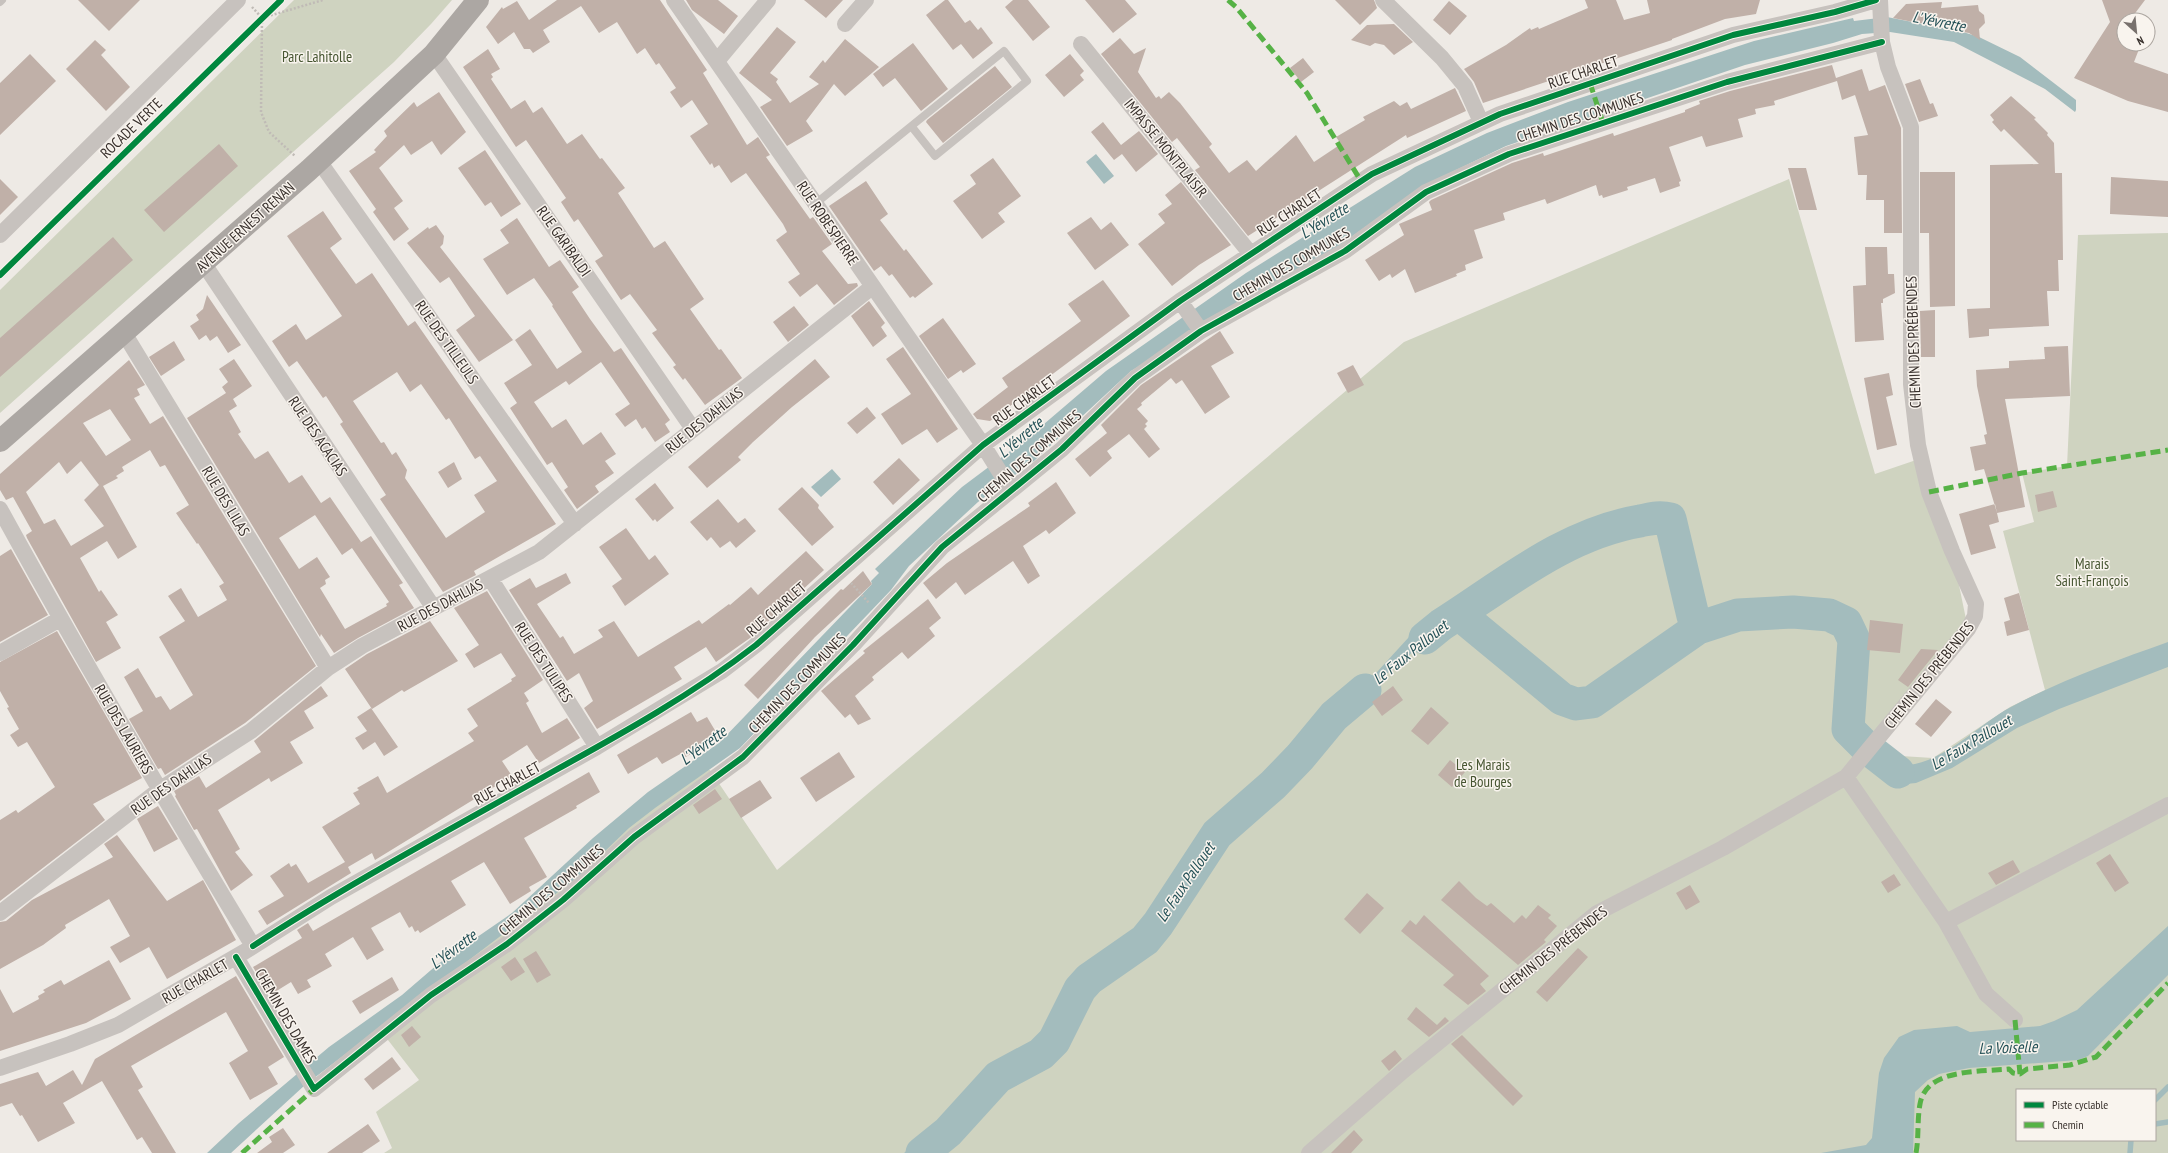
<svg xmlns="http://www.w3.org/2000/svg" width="2168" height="1153" font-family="'PT Sans Narrow',sans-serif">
<rect width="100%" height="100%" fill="#eeeae5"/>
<!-- green -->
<path fill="#cfd3c0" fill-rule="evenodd" d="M294,0H452L431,24L394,62L0,413V290Z
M1789,179L1875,474L1922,458L1952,551L1968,629L1873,744L1885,755L1933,758L2010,707L2045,690L2003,531L2034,522L2022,473L2067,466L2078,235L2168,233V1153H384L392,1148L376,1112L419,1080L374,1022L696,768L710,770L777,870L1404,342ZM2017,1090H2155V1140H2017Z"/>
<!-- water -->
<path fill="#a3bcbd" d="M1887,17L1963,32L1979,37L2020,57L2076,100V110L2075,112L2045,89L1954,42L1890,32L1862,34L1833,43L1745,65L1506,146L1423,186L1333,250L1131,371L1034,461L978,502L909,566L891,590L740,748L655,808L629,828L579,876L305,1085L231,1153H207L239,1123L329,1047L402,995L438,964L512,913L593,838L648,792L719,743L872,584L871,581L879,573L875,569L962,487L1030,436L1106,371L1246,273L1415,167L1487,133L1568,102L1754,41L1853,18L1854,21Z
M1096,154L1114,176L1104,184L1086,162Z
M832,469L841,479L821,497L811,487Z
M1669,510L1676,512L1697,615L1700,616C1744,606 1789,602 1834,599L1833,613H1741L1697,627L1689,604L1670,516L1626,522L1569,542L1464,610L1322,727L1274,785L1209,841L1151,935L1083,983L1048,1049L999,1077L945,1136L922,1153H904L939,1126L992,1071L1038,1047L1044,1039L1053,1021L1065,987L1077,975L1139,932L1203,834L1257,787L1294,752L1315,723L1377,672L1409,637L1421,627L1448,608L1512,572L1558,543L1586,529L1612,521Z
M2168,642V667L2059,709L2017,728L1952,768L1916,783L1906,784L1878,771L1862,759L1873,744C1886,755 1897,768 1915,764C1951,756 1979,724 2011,707C2061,680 2115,661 2168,642Z
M2168,926V975L2088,1056L2078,1060L1969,1068L1939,1074L1928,1080L1915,1092L1913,1153H1821L1866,1145L1872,1138L1879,1073L1884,1058L1899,1037L1914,1030L1957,1026L1970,1032L2040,1026L2054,1021L2077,1010Z"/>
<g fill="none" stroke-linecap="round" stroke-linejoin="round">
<!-- stream -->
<path stroke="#a3bcbd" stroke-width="5.5" d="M2155,1100L2168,1087
M2155,1124L2168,1122
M2130,1153L2131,1140"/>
<!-- river -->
<path stroke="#a3bcbd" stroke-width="33" d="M1459,614L1562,699L1576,704L1592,702L1698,628L1738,615L1793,612L1829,615L1846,623L1854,640L1848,729L1866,747L1898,772
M1425,638L1441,625C1504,585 1564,534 1640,521C1650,519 1659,516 1670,519L1671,523L1693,616L1698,628
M922,1153L948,1132L998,1077L1041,1054L1054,1041L1080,989L1089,979L1145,940L1158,924L1217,834L1273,785L1300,757L1334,716L1365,690"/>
</g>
<!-- building -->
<path fill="#c0b0a8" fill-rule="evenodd" d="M78,0H140L109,31Z
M557,0H660L707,70L703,73L747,145L758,137L770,155L766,157L810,219L813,217L832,244L822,251L848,284L857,283L858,286L834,305L817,284L800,297L788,282L800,274L776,240L787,232L783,224L746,173L731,183L719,165L714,168L712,163L710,165L690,136L708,124L692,100L681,108L670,92L676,88L659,63L656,65L645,48L637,54L617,22L599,33L581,6L543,30L550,42L533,53L530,49H524L514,32L498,44L486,27L502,7L503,9L517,1L529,20Z
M686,0H718L738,16L724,34L692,10Z
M804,0H843L826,18Z
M945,0H948L965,23L970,20L978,30L981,27L993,43L973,59L961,44L953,50L926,15Z
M1013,0H1028L1050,27L1033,41L1005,7Z
M1085,0H1125L1137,14L1113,33Z
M1335,0H1374L1377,8L1360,25Z
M1585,0H1616L1624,20L1650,13L1647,0H1760L1756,14L1725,19L1672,39V40L1483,103L1474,82L1464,69L1506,45L1530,28L1531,30L1538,27L1539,29L1588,8Z
M2102,0H2145L2133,16L2145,20H2124V44H2141L2134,62L2168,74V112L2128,101L2074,78L2110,22Z
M1449,1L1467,16L1450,35L1433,20Z
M1942,2L1941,8L1978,5L1979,11L1984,15L1985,23L1979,29L1980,40L1969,33L1963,32V26L1918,23L1893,18L1906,4Z
M1394,24L1413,42L1394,55L1384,45L1375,43L1370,46L1351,40L1367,25Z
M777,27L796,42L770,73L778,79L776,82L790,103L819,84L809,77L823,60L825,63L845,39L879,67L845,96L834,84L806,121L813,131L787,146L760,107L772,100L739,73Z
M1120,38L1134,54L1146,48L1138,72L1156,98L1159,96L1161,99L1169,92L1180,103L1212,144L1209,147L1229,173L1247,160L1256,171L1296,135L1314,162L1341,144L1336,137L1365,120L1363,117L1394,101L1400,106L1407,102L1411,109L1455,88L1466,111L1407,138L1406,135L1248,236L1195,170L1200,167L1177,138L1172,142L1101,54Z
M95,40L106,50L101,55L130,87L106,111L66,69Z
M913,43L948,89L921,111L895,78L883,87L873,74Z
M488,49L500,69L491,74L493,77L491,79L511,109L525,100L533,113L542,107L567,144L582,134L600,159L602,158L625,188L618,193L654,248L665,241L704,299L690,309L719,350L721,349L742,378L705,405L685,378L683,380L673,367L676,365L652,333L657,330L630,294L621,300L595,261L603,256L578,219L574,222L561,202L566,198L526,140L516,147L463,67Z
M30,54L56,81L0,135V83Z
M1070,54L1084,71L1080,75L1084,80L1064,97L1045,75Z
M1303,58L1314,72L1301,82L1290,68Z
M1832,65L1836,78L1862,69L1869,91L1885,85L1901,128L1902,233H1884V200H1866L1867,175H1858L1854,137L1868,135L1855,95L1842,100L1837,81L1774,101L1775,105L1755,109L1756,114L1738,119L1743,137L1706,147L1702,136L1669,147L1681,181L1679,182L1680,186L1660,193L1655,178L1627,187L1628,190L1603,198L1602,195L1599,196L1596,185L1547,204L1545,199L1503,213L1505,220L1474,230L1483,258L1465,265L1466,270L1456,274L1457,276L1415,293L1405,269L1392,278L1390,274L1379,281L1365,260L1404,235L1399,224L1432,210L1429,202L1431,200L1512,163L1543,153L1544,156L1613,133L1614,136L1685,112V110L1700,104L1699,101L1730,91Z
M995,66L1012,87L943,143L926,122L927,120Z
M1920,79L1930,104L1933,103L1938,116L1919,122L1905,84Z
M439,92L466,132L441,155L432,141L411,155L404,145L379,168L403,201L394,208L409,229L394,241L373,212L376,209L349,171L376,152L374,150L387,136L384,131L414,102L417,107Z
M2011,96L2036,118L2034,119L2048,133L2047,135L2054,143L2055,173H2062L2063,260H2058L2059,291H2047L2049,326L1989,329V336L1969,338L1967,309L1990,308V165L2039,164L2004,129L2001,132L1992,122L1994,120L1990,115Z
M1103,122L1121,145L1139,131L1158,154L1136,172L1122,154L1114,160L1091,132Z
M219,144L238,166L164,232L144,210Z
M485,150L521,204L501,217L491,202L485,206L458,168Z
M993,158L1021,196L998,213L1005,222L982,239L953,201L976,184L970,175Z
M1788,168H1806L1817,210H1799Z
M1920,172H1955V306L1930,307L1929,233H1920Z
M2111,177L2168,181V217L2110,214Z
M0,179L18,197L0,215Z
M866,181L888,214L880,220L904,251L906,249L933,284L915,298L913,296L910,298L892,274L889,276L881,266L874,271L829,206Z
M1181,182L1231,245L1199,265L1172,286L1138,244L1165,223L1158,214L1172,204L1165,195Z
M323,211L342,239L330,248L356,284L372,273L408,326L415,321L556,524L474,571L476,575L443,592L380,499L386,495L340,424L343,422L326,396L323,398L297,361L289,367L272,341L296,324L306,340L342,316L287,236ZM397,372L410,392L421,384L446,420L449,418L475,459L480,456L497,481L474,495L485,512L446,538L405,478L407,470L396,452L392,455L384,442L381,443L353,401Z
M1091,217L1101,230L1111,222L1129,245L1095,270L1067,233Z
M517,218L549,267L560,260L579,287L572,292L590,319L614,352L621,348L670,420L665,424L670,432L655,442L645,427L642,429L636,419L625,427L615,414L630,404L601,362L569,385L566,381L534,402L552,428L566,419L583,445L601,432L616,454L605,461L614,473L595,486L599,492L577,509L564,490L568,487L552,462L547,465L510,408L517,403L504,383L532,365L515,340L530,329L557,369L582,352L552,306L553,305L534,278L507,295L483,259L509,243L500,230Z
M436,225L444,236L443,244L440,247L513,340L479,362L456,330L475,316L449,277L440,283L407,243L428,227L429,229Z
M113,237L133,260L0,377V338Z
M1865,247H1887L1888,274H1894L1895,293L1883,299V303H1881L1884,340L1855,342L1853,286L1866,285Z
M1103,280L1130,316L990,421L977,419L973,414L1008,387L1002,378L1081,321L1068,304Z
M207,295L241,345L228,353L217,336L210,341L206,335L199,340L190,326L199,320L196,315L203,309Z
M869,301L885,323L881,327L887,336L873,347L851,316Z
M794,306L809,325L788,342L773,322Z
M1935,310V357H1921L1920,311Z
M943,318L976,364L963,373L961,370L948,379L919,336Z
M1220,331L1234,353L1211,366L1230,397L1205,414L1182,380L1176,384L1171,378L1141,403L1142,405L1137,409L1148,421L1145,424L1147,426L1144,429L1160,449L1149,458L1129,434L1107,451L1112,458L1090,477L1075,459L1107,433L1101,425L1141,385Z
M174,341L185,360L161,376L149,357Z
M2068,346L2070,396L2005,399L2025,507L1997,513L1984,469L1975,471L1970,447L1986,444L1984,435L1987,434L1977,386L1976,370L2009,368V361L2045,359L2044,347Z
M903,347L958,429L937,443L927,429L902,445L881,414L911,394L886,359Z
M234,359L252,386L233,399L237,406L229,411L241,432L238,434L255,459L268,451L289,483L302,475L321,503L330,497L361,542L358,544L371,536L403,583L399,585L414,608L358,638L334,653L321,634L320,637L187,418L226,393L222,387L228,382L219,369ZM315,515L342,555L352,548L389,602L386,604L387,606L345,629L320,588L326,584L325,580L330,577L317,557L299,569L279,538Z
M815,359L830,377L792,407L753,442L738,457L741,460L707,488L688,467Z
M129,360L145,385L137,389L140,395L134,398L150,424L163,416L316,666L245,723L165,775L161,768L158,769L129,719L143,711L124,677L138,668L156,698L161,696L170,710L193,695L159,637L185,621L168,596L181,588L198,617L227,600L219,586L224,583L198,543L197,544L176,513L189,505L165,465L160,467L150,450L122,467L124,471L116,476L118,478L103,486L137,547L118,559L107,541L80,558L99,592L101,590L118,615L106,622L121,648L96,662L27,538L26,535L32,531L13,497L6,500L0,490V474ZM110,409L131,440L106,456L83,423ZM81,461L99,485L84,500L104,526L71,546L55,519L44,524L26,492L59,462L67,474Z
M1353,365L1364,385L1348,393L1337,373Z
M1889,373L1893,395L1886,397L1897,445L1877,450L1864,378Z
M867,407L876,418L857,434L847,423Z
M899,458L920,480L893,505L873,482Z
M454,462L462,479L448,488L438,472Z
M1056,482L1076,513L1049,534L1046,530L1023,546L1040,576L1028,584L1013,561L965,595L956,582L936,599L923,583L947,563L1030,506L1028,503Z
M655,483L674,508L657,522L655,519L653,521L635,499Z
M802,487L819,505L818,508L834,527L812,546L778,509Z
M2053,491L2057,507L2038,512L2035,495Z
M718,499L738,523L745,518L756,531L736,548L730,541L720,548L711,537L707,541L690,522Z
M1995,504L1999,522L1989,525L1996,548L1971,555L1959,514Z
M626,528L649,560L655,555L669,574L625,606L612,586L622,579L599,547Z
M11,549L48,615L0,642V556Z
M806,551L824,570L750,638L716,662L706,647L674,667L682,679L597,729L584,708L593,701L579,673L567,681L509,590L530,578L536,588L566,573L571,583L537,604L560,638L563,636L574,654L603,637L598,630L614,621L638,657L699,620L702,624L729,604L730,605L751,587L758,595Z
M863,571L872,584L815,637L758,699L744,685L841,589L843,590Z
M487,591L543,680L524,693L529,701L526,703L542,733L567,718L580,738L539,763L527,745L502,761L512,776L375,860L372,853L348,867L351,873L267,925L258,911L284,896L270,876L289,863L291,867L296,864L308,883L345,862L322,827L360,804L353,793L359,790L357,788L378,776L387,793L474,741L468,733L478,726L467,709L512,681L511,679L516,676L501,653L474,668L465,654L479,645L454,608Z
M2019,593L2029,630L2007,636L2004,622L2010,620L2004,598Z
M928,599L941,618L929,628L935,636L908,659L902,652L872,677L874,680L855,696L871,719L858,725L850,714L845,718L821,691L865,653L863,651Z
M1870,620L1903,624L1900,653L1867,650Z
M430,621L458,661L404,692L402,690L372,709L345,669L367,654Z
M57,631L142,778L93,804L105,820L0,901V820L16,810L18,813L55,787L27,742L18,747L10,735L19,729L7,708L9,707L0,691V662Z
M1921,649L1938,650L1908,687L1898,680Z
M321,686L328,696L304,711L314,728L290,742L303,763L271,782L269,778L218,810L240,849L235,852L253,875L231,891L197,829L194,830L175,796L176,795L174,791L199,776L206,788L261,752L254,741Z
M1393,686L1403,700L1382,716L1372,702Z
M1936,699L1952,712L1931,737L1915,724Z
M1431,707L1449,723L1428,745L1411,731Z
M371,708L398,747L384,756L375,742L363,750L355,738L367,731L357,717Z
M691,712L697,722L707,717L719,737L684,758L682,753L662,764L657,757L628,774L617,755Z
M839,752L855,777L816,802L800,778Z
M1450,760L1465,772L1452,787L1438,775Z
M589,772L600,792L576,806L577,808L524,838L547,877L529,887L531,891L510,904L484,862L451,881L466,905L420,933L418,930L415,932L412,926L409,928L400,912L371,928L384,950L367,960L353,937L325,954L332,966L307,980L311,987L298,994L291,982L270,995L253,967L302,938L297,930L308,923L313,931Z
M760,780L772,798L741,818L729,799Z
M715,789L722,799L699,814L693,805Z
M158,806L178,839L154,852L137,819Z
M117,835L167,901L203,880L236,940L167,979L149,947L120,963L110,947L130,936L109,899L65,925L66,928L43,945L0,969V922L6,921L32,900L113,857L104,844Z
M2110,854L2129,883L2115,892L2096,863Z
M2013,860L2020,872L1996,885L1988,873Z
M1894,874L1901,885L1888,893L1881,882Z
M1459,881L1476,898L1487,906L1491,903L1514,923L1522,915L1526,919L1538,905L1551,915L1548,918L1557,926L1544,940L1546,942L1518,965L1441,900Z
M1690,885L1700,902L1686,910L1676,893Z
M1367,893L1384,908L1360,934L1344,919Z
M1424,915L1489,976L1480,984L1486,991L1468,1005L1443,985L1454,975L1401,931L1410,920L1416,925Z
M1578,948L1588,957L1547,1002L1536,992Z
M536,951L551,975L537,983L523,959Z
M515,957L525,972L511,981L501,967Z
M109,960L131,999L86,1023L0,1051V989L13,1013L39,999L38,996L45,992L43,990L61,980L64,985Z
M236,976L284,1057L268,1067L278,1084L250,1100L229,1063L248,1051L226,1012L131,1066L143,1087L138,1090L176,1153H152L142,1137L137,1140L102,1081L63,1103L75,1123L38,1142L22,1115L20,1116L12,1103L0,1107V1084L38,1072L46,1086L73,1070L82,1085L95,1059Z
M392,977L399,990L360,1014L352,1001Z
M1416,1007L1437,1025L1445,1017L1449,1021L1429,1037L1407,1019Z
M412,1026L421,1037L409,1047L401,1035Z
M1462,1035L1523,1096L1513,1106L1451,1044Z
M1395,1050L1402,1059L1389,1071L1381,1061Z
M392,1057L401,1069L373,1090L364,1079Z
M368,1124L380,1141L362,1153H327Z
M283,1128L295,1145L283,1153H257L272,1142L269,1137Z
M1354,1130L1363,1140L1351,1153H1331Z"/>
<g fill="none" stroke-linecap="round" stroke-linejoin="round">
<!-- path -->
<path stroke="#c0bbb6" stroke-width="2.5" stroke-dasharray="2 2" stroke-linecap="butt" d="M252,7L262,18L323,0
M262,18L261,112L269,132L295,156
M851,583L869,603"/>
<!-- lane -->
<path stroke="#c7c2be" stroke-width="8" d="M0,2L2,0
M815,204L1004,51L1027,81L935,156L912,127"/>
<!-- street -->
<path stroke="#c7c2be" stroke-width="16" d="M674,0L983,445L1011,490
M1383,0L1442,58L1465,86L1481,122
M845,24L866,0
M1081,44L1250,253
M434,54L693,429
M717,61L768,0
M319,161L575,524
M0,235L238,0
M204,264L433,607
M1180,301L1201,331
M124,333L328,668
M0,509C81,657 166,802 253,946
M490,578L597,747
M0,653L60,619
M1846,777L1946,922L1986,994L2015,1020
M0,913L159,790L251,731L328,668L362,646L539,552L872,287
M1946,922L2168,805
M236,957L314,1089L431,995L507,944L563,900L634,837L743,757L853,645L942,547L1062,449L1135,378L1201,331L1345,251L1426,192L1509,154L1727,82L1882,42
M0,1068L70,1044L118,1025L244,952L331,897L597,747L722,671L756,645L983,445L1180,301L1372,174L1500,114L1733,35L1835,12L1876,0
M1309,1153L1403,1071L1597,913L1723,848L1846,777L1968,629L1975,616L1976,604L1952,551L1929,492L1918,445L1911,384V127L1888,67L1882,42L1880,0"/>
<!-- primary -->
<path stroke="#aca7a3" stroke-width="22" d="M0,441L309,170L434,54L478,0"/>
<!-- quiet -->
<path stroke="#56b246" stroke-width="5" stroke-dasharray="10 5" stroke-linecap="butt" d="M1228,0L1236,7L1307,93L1361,181
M1590,83L1603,123
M1929,492L2022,473L2168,450
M2015,1020L2020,1074
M242,1153L314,1089
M1916,1153C1919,1137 1917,1120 1920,1104C1926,1068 1980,1072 2009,1069L2013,1073L2020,1074L2027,1069L2070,1065L2096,1057L2168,983"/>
<!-- cycleway casing -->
<g stroke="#f9f4ee" stroke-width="8">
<path id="cycleway" d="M0,275L281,0
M253,946C350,883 453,828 554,771C623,733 693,694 756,645L983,445L1180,301L1372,174L1500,114L1733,35L1835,12L1876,0
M236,957L314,1089L431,995L507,944L563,900L634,837L743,757L853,645L942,547L1062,449L1135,378L1201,331L1345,251L1426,192L1509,154L1727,82L1882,42"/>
</g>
<!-- cycleway -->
<use href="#cycleway" stroke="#00873e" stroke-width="6"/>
</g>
<g text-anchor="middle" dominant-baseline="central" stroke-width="3" stroke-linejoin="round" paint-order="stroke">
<!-- park labels -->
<g font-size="15" fill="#465531" stroke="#f9f4ee">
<text x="317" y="56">Parc Lahitolle</text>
<text x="2092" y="563">Marais<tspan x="2092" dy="17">Saint-François</tspan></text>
<text x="1483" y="764">Les Marais<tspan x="1483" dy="17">de Bourges</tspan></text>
</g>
<!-- street labels -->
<g font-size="15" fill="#38302c" stroke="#f9f4ee">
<text transform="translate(1583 72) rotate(-19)">RUE CHARLET</text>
<text transform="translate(1580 117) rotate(-18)">CHEMIN DES COMMUNES</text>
<text transform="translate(131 128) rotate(-44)">ROCADE VERTE</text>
<text transform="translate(1166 148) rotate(51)">IMPASSE MONTPLAISIR</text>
<text transform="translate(1289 212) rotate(-33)">RUE CHARLET</text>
<text transform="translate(828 223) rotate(56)">RUE ROBESPIERRE</text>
<text transform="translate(245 227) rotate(-42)">AVENUE ERNEST RENAN</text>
<text transform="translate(564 241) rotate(55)">RUE GARIBALDI</text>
<text transform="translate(1291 264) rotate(-30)">CHEMIN DES COMMUNES</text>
<text transform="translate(447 342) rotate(55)">RUE DES TILLEULS</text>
<text transform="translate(1913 342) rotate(-92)">CHEMIN DES PRÉBENDES</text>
<text transform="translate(1024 400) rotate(-36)">RUE CHARLET</text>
<text transform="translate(704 420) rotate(-39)">RUE DES DAHLIAS</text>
<text transform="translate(318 436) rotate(56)">RUE DES ACACIAS</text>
<text transform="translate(1029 456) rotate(-41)">CHEMIN DES COMMUNES</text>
<text transform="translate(226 501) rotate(59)">RUE DES LILAS</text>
<text transform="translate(440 605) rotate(-28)">RUE DES DAHLIAS</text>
<text transform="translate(776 609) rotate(-41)">RUE CHARLET</text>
<text transform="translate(544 662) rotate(57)">RUE DES TULIPES</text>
<text transform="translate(1929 675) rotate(-51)">CHEMIN DES PRÉBENDES</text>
<text transform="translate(797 683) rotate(-46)">CHEMIN DES COMMUNES</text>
<text transform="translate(124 729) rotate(60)">RUE DES LAURIERS</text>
<text transform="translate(507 783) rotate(-29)">RUE CHARLET</text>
<text transform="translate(171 784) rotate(-35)">RUE DES DAHLIAS</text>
<text transform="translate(551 890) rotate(-40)">CHEMIN DES COMMUNES</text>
<text transform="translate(1553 950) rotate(-38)">CHEMIN DES PRÉBENDES</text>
<text transform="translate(195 981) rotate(-30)">RUE CHARLET</text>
<text transform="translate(286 1016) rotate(60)">CHEMIN DES DAMES</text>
</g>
<!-- water labels -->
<g font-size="16" font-style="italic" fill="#245157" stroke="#f9f4ee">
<text transform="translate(1939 21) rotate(11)">L'Yévrette</text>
<text transform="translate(1324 220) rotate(-32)">L'Yévrette</text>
<text transform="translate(1020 437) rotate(-40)">L'Yévrette</text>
<text transform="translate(1410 652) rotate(-39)">Le Faux Pallouet</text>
<text transform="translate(1971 742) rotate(-31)">Le Faux Pallouet</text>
<text transform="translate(703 745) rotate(-37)">L'Yévrette</text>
<text transform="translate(1185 882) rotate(-56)">Le Faux Pallouet</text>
<text transform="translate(453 949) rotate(-37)">L'Yévrette</text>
<text transform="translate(2008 1047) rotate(-2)">La Voiselle</text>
</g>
</g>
<!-- legend -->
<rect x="2016" y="1089" width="140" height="52" fill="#f9f4ee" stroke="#aca6a0"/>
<rect x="2024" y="1102" width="20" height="6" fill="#00873e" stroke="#aca6a0"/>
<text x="2052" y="1109" font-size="12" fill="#38302c">Piste cyclable</text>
<rect x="2024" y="1122" width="20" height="6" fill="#56b246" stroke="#aca6a0"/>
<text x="2052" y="1129" font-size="12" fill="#38302c">Chemin</text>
<!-- north arrow -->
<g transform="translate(2136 32) rotate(153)"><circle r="19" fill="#f9f4ee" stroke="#aca6a0"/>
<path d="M0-3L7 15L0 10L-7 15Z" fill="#78716d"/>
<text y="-6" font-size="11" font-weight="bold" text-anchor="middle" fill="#38302c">N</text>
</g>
</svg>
